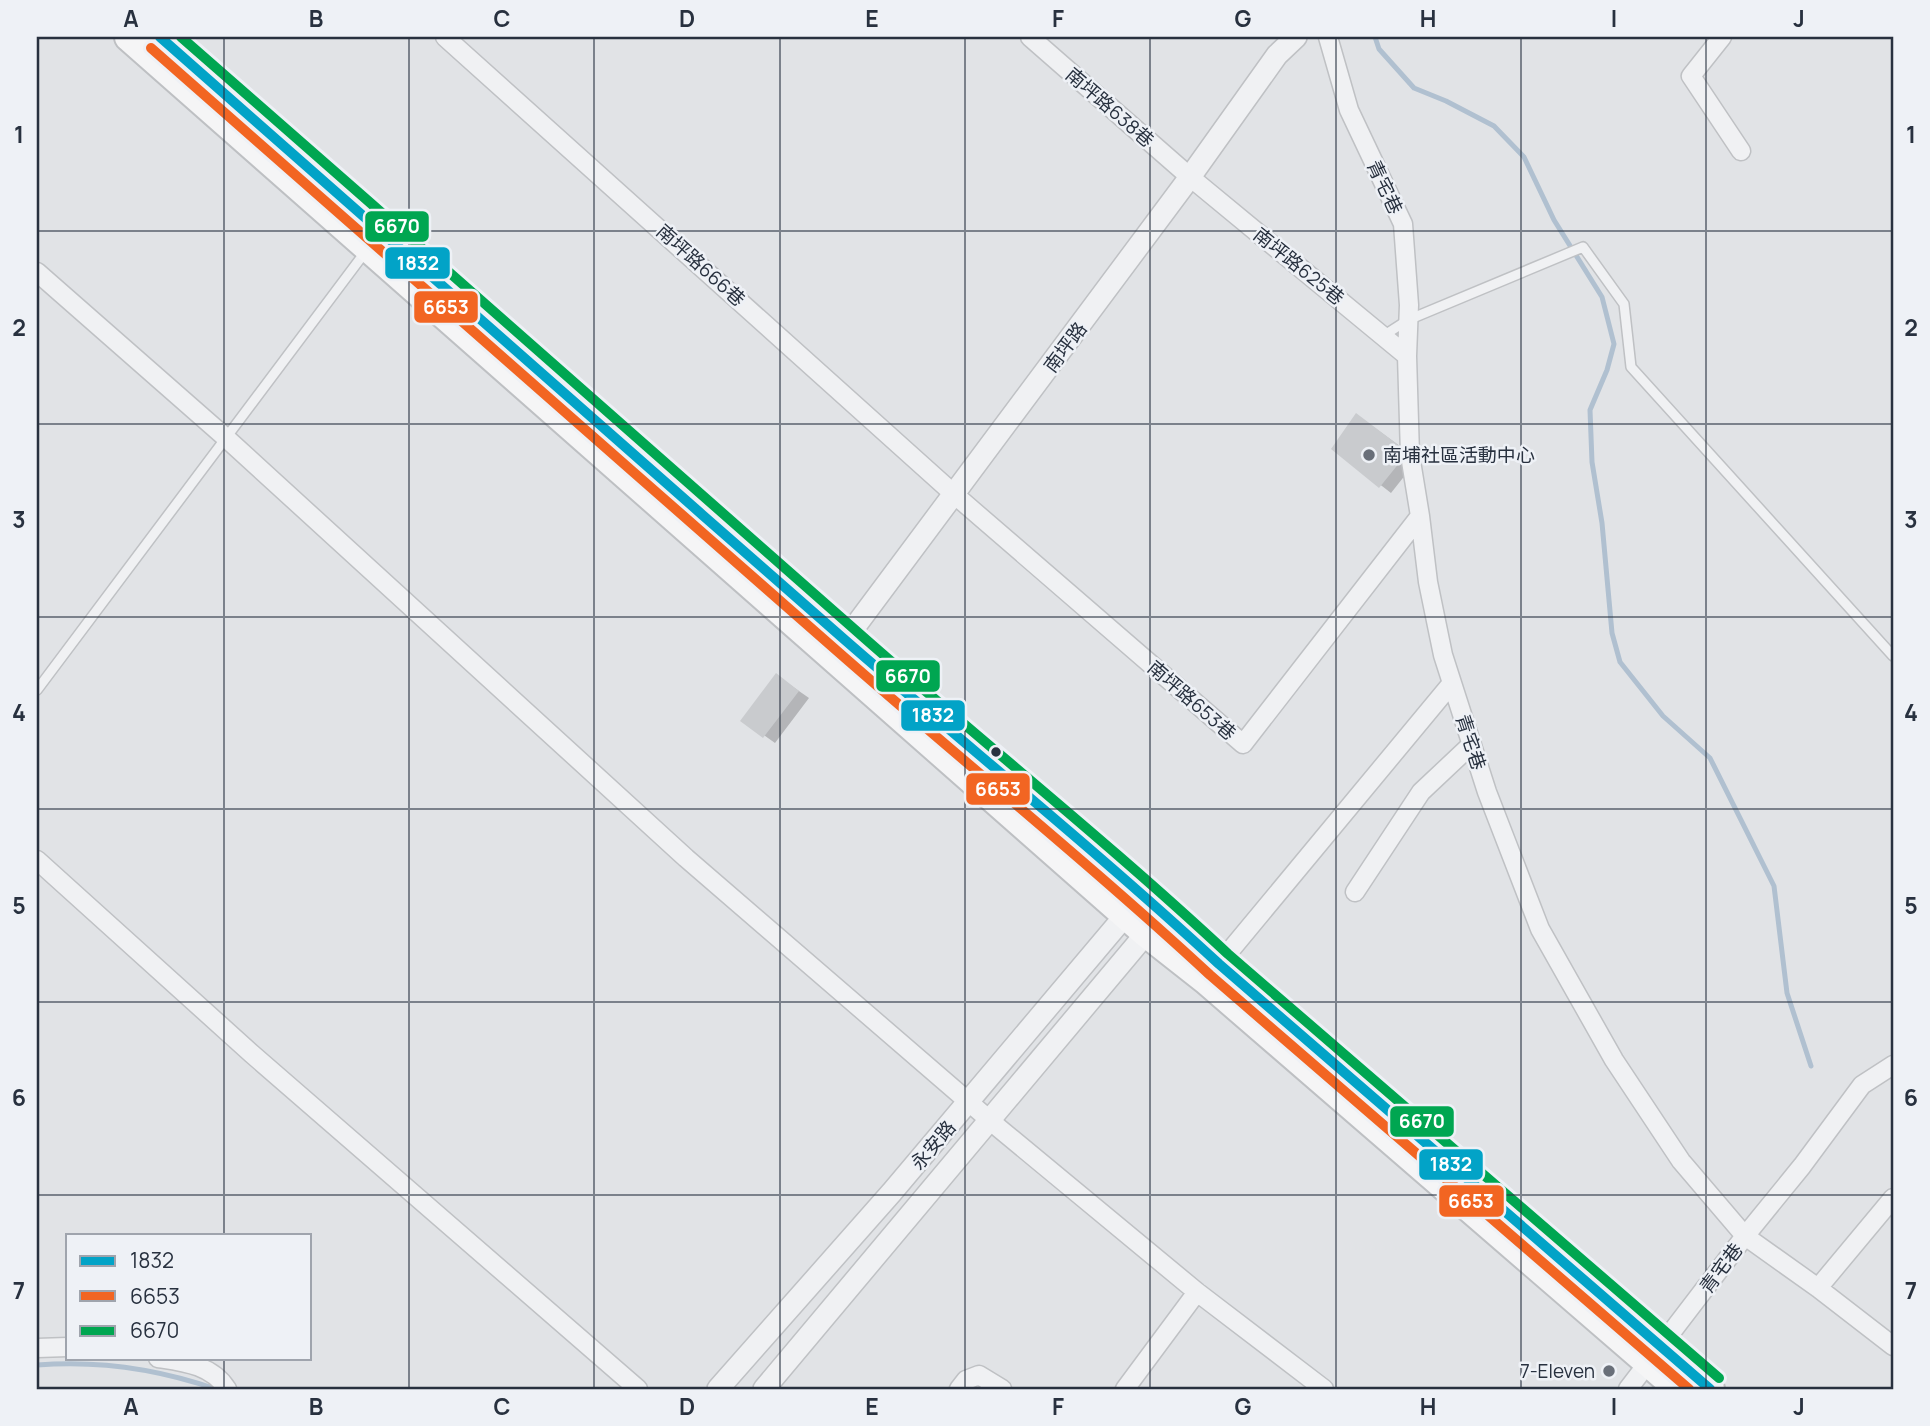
<svg xmlns="http://www.w3.org/2000/svg" width="1930" height="1426" font-family="Manrope,'Noto Sans TC',sans-serif">
<rect width="100%" height="100%" fill="#e1e3e6"/>
<!-- shadow -->
<path fill="#0003" d="M1357,415L1408,452L1410,469L1391,493L1333,448Z
M776,675L809,698L775,743L743,720Z"/>
<g fill="none" stroke-linecap="round" stroke-linejoin="round">
<!-- stream -->
<path stroke="#b0c0d0" stroke-width="5" d="M1375,37L1379,49L1414,88L1446,101L1494,126L1524,157L1554,220L1602,297L1614,344L1607,370L1590,410L1592,462L1602,523L1612,633L1620,662L1663,716L1710,758L1774,886L1787,993L1811,1066
M37,1365C98,1360 158,1369 216,1389"/>
</g>
<!-- building -->
<path fill="#c9cbce" d="M1356,413L1397,444L1400,462L1379,488L1331,449Z
M776,673L799,691L763,738L740,721Z"/>
<g fill="none" stroke-linecap="round" stroke-linejoin="round">
<!-- service casing -->
<g stroke="#bfc1c4" stroke-width="12">
<path id="service" d="M1383,336L1408,320L1583,247L1624,304L1631,367L1893,656
M37,690L366,251"/>
</g>
<!-- minor casing -->
<g stroke="#bfc1c4" stroke-width="21">
<path id="minor" d="M445,37L955,495L1243,744L1420,516
M1030,37L1190,177L1407,356
M1328,37L1349,110L1403,224L1409,305L1407,356L1410,455L1420,516L1428,582L1443,655L1487,792L1540,929L1614,1060L1681,1161L1745,1236L1628,1389
M1722,37L1691,76L1741,151
M37,272L225,437L686,858L1000,1129L1197,1292L1324,1389
M37,860L252,1054L638,1389
M1355,892L1421,792L1472,744
M1219,964L1452,683
M1893,1065L1862,1085L1802,1166L1745,1236L1818,1288L1893,1346
M1818,1288L1893,1198
M37,1348L68,1347
M158,1358C184,1362 212,1365 227,1389
M959,1389L966,1380L979,1375L1002,1389
M1125,1389L1197,1292"/>
</g>
<!-- tertiary casing -->
<g stroke="#bfc1c4" stroke-width="24">
<path id="tertiary" d="M836,652L1190,177L1277,55L1296,37
M718,1389L892,1192L1134,905
M764,1389L1154,924"/>
</g>
<!-- primary casing -->
<g stroke="#bec0c3" stroke-width="32">
<path id="primary" d="M129,37L1145,932L1206,980L1679,1389
M160,37L382,230L846,641L1164,913L1219,964L1710,1389"/>
</g>
<!-- service -->
<use href="#service" stroke="#f0f1f3" stroke-width="9"/>
<!-- minor -->
<use href="#minor" stroke="#f0f1f3" stroke-width="18"/>
<!-- tertiary -->
<use href="#tertiary" stroke="#f0f1f3" stroke-width="21"/>
<!-- primary -->
<use href="#primary" stroke="#f5f5f6" stroke-width="28"/>
<!-- bus-1 casing -->
<g stroke="#eef1f6" stroke-width="16">
<path id="bus-1" d="M160,37C390,237 616,440 845,640C969,748 1098,852 1219,964L1710,1389"/>
</g>
<!-- bus-2 casing -->
<g stroke="#eef1f6" stroke-width="16">
<path id="bus-2" d="M151,48C380,247 607,450 836,650C960,759 1089,863 1210,975L1689,1389"/>
</g>
<!-- bus-3 casing -->
<g stroke="#eef1f6" stroke-width="16">
<path id="bus-3" d="M181,37C406,233 629,432 853,628C977,738 1107,841 1228,954L1719,1378"/>
</g>
<!-- bus-1 -->
<use href="#bus-1" stroke="#02a3c7" stroke-width="10"/>
<!-- bus-2 -->
<use href="#bus-2" stroke="#f26522" stroke-width="10"/>
<!-- bus-3 -->
<use href="#bus-3" stroke="#00a651" stroke-width="10"/>
</g>
<!-- grid -->
<path fill="none" stroke="#28313f" stroke-width="2" stroke-opacity="0.55" d="M224,37V1235M409,37V1389M594,37V1389M780,37V1389M965,37V1389M1150,37V1389M1336,37V1389M1521,37V1389M1706,37V1389M37,231H1893M37,424H1893M37,617H1893M37,809H1893M37,1002H1893M37,1195H1893M224,1358V1389"/>
<!-- markers -->
<g fill="#696f79" stroke="#eef1f6" stroke-width="2.5">
<circle cx="1369" cy="455" r="7"/>
<circle cx="1609" cy="1371" r="7"/>
</g>
<circle fill="#28313f" stroke="#eef1f6" stroke-width="2.5" cx="996" cy="752" r="6"/>
<g text-anchor="middle" dominant-baseline="central" stroke-width="5" stroke-linejoin="round" paint-order="stroke">
<!-- street labels -->
<g font-size="19" fill="#28313f" stroke="#eef1f6">
<text transform="translate(1110 107) rotate(41)">南坪路638巷</text>
<text transform="translate(1385 187) rotate(65)">青宅巷</text>
<text transform="translate(701 265) rotate(42)">南坪路666巷</text>
<text transform="translate(1299 266) rotate(39)">南坪路625巷</text>
<text transform="translate(1065 347) rotate(-53)">南坪路</text>
<text transform="translate(1192 700) rotate(41)">南坪路653巷</text>
<text transform="translate(1471 742) rotate(72)">青宅巷</text>
<text transform="translate(933 1145) rotate(-50)">永安路</text>
<text transform="translate(1721 1268) rotate(-53)">青宅巷</text>
</g>
<!-- poi labels -->
<g font-size="19" fill="#28313f" stroke="#eef1f6" text-anchor="start">
<text x="1383" y="455">南埔社區活動中心</text>
<text x="1595" y="1371" text-anchor="end">7-Eleven</text>
</g>
</g>
<g stroke="#eef1f6" stroke-width="2.5">
<rect x="364" y="210" width="66" height="33" rx="7" fill="#00a651"/>
<rect x="384" y="246" width="67" height="34" rx="7" fill="#02a3c7"/>
<rect x="413" y="290" width="66" height="34" rx="7" fill="#f26522"/>
<rect x="875" y="659" width="66" height="34" rx="7" fill="#00a651"/>
<rect x="900" y="699" width="66" height="33" rx="7" fill="#02a3c7"/>
<rect x="965" y="772" width="66" height="34" rx="7" fill="#f26522"/>
<rect x="1389" y="1105" width="66" height="33" rx="7" fill="#00a651"/>
<rect x="1418" y="1148" width="66" height="33" rx="7" fill="#02a3c7"/>
<rect x="1438" y="1184" width="67" height="34" rx="7" fill="#f26522"/>
</g>
<g font-size="19" text-anchor="middle" font-weight="bold" fill="#fff">
<text x="397" y="233">6670</text>
<text x="418" y="270">1832</text>
<text x="446" y="314">6653</text>
<text x="908" y="683">6670</text>
<text x="933" y="722">1832</text>
<text x="998" y="796">6653</text>
<text x="1422" y="1128">6670</text>
<text x="1451" y="1171">1832</text>
<text x="1471" y="1208">6653</text>
</g>
<!-- border -->
<rect width="1930" height="1426" fill="none" stroke="#eef1f6" stroke-width="77"/>
<!-- legend -->
<rect x="66" y="1234" width="245" height="126" fill="#eef1f6" stroke="#9fa4ad" stroke-width="2"/>
<rect x="80" y="1256" width="35" height="10" fill="#02a3c7" stroke="#9fa4ad" stroke-width="2"/>
<text x="130" y="1268" font-size="21" fill="#28313f">1832</text>
<rect x="80" y="1291" width="35" height="10" fill="#f26522" stroke="#9fa4ad" stroke-width="2"/>
<text x="130" y="1304" font-size="21" fill="#28313f">6653</text>
<rect x="80" y="1326" width="35" height="10" fill="#00a651" stroke="#9fa4ad" stroke-width="2"/>
<text x="130" y="1338" font-size="21" fill="#28313f">6670</text>
<rect x="38" y="38" width="1854" height="1350" fill="none" stroke="#28313f" stroke-width="2.5"/>
<g font-size="23" text-anchor="middle" font-weight="bold" fill="#28313f">
<text x="131" y="27">A</text>
<text x="316" y="27">B</text>
<text x="502" y="27">C</text>
<text x="687" y="27">D</text>
<text x="872" y="27">E</text>
<text x="1058" y="27">F</text>
<text x="1243" y="27">G</text>
<text x="1428" y="27">H</text>
<text x="1614" y="27">I</text>
<text x="1799" y="27">J</text>
<text x="19" y="143">1</text>
<text x="1911" y="143">1</text>
<text x="19" y="336">2</text>
<text x="1911" y="336">2</text>
<text x="19" y="528">3</text>
<text x="1911" y="528">3</text>
<text x="19" y="721">4</text>
<text x="1911" y="721">4</text>
<text x="19" y="914">5</text>
<text x="1911" y="914">5</text>
<text x="19" y="1106">6</text>
<text x="1911" y="1106">6</text>
<text x="19" y="1299">7</text>
<text x="1911" y="1299">7</text>
<text x="131" y="1415">A</text>
<text x="316" y="1415">B</text>
<text x="502" y="1415">C</text>
<text x="687" y="1415">D</text>
<text x="872" y="1415">E</text>
<text x="1058" y="1415">F</text>
<text x="1243" y="1415">G</text>
<text x="1428" y="1415">H</text>
<text x="1614" y="1415">I</text>
<text x="1799" y="1415">J</text>
</g>
</svg>
